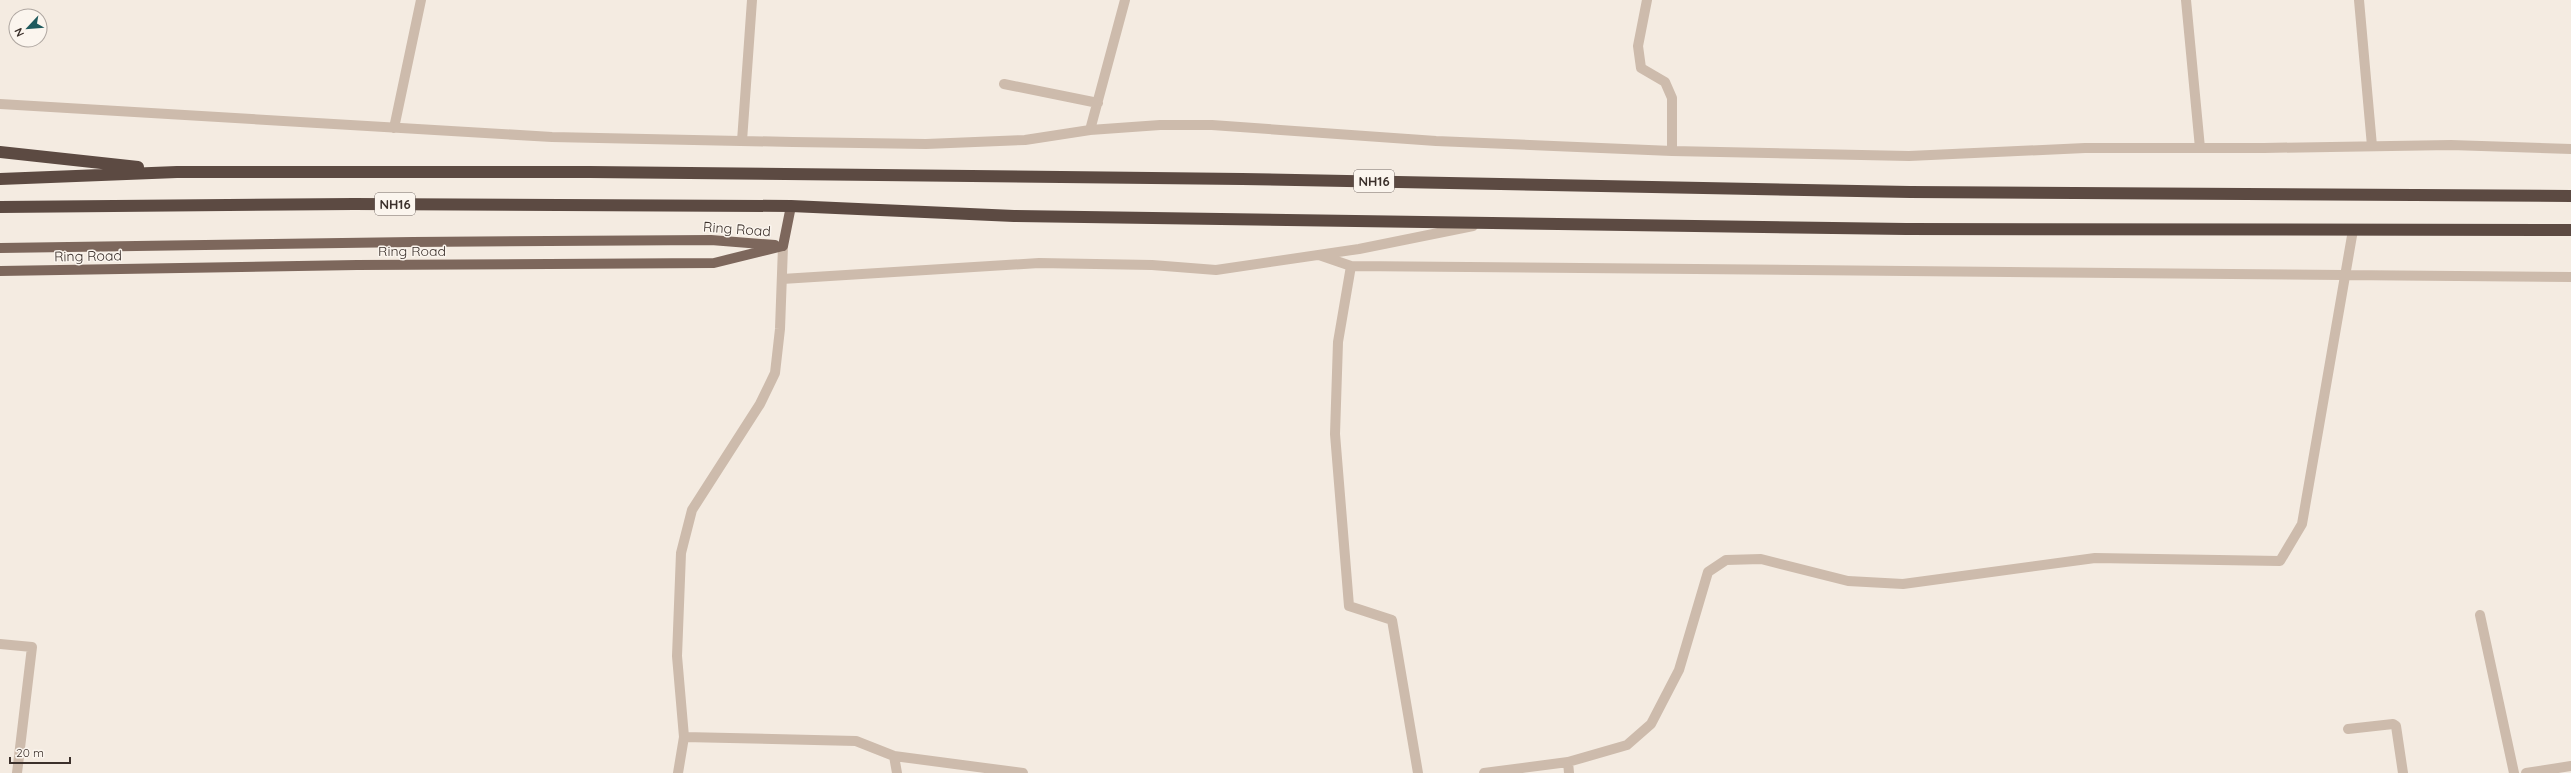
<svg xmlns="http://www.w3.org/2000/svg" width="2571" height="773" font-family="Quicksand,sans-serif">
<rect width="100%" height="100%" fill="#f4ebe1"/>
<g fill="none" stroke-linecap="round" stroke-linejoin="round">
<!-- minor -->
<path stroke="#cdbbac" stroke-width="10" d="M1647,0L1638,46L1641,68L1665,82L1672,98V151
M2186,0L2200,148
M2359,0L2372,146
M1004,84L1098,103
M0,104L552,137L793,142L926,144L1025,140L1090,130L1160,125H1212L1436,141L1672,151L1909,156L2085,148H2264L2451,145L2571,149
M394,128L421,0
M1090,130L1125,0
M742,141L752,0
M783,246L780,329L775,373L760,404L692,510L681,553L677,656L684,737L856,741L894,756L897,773
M1319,255L1351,266L2571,277
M1351,266L1338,342L1335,434L1349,606L1392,620L1418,773
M782,279L1039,263L1152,265L1216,270L1359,249L1473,226
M2480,615L2514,773
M0,644L32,647L17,773
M2348,729L2393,724L2396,726L2403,773
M894,756L1023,773
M1568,762L1569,773
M678,773L684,737
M1484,773L1568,762L1627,745L1651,724L1679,670L1708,572L1726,560L1761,559L1848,581L1903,584L2095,558L2280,561L2302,524L2353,230
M2526,773L2571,766"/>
<!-- major -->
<path stroke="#7d675c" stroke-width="10" d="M783,246L791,206
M0,248L413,242L711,240L775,245
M0,271L357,265L714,263L783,246"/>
<!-- highway -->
<path stroke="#5c4a42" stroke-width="12" d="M0,152L138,167
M0,179L177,172H590L1242,179L1910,192L2571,196
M0,207L354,204L791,206L1014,216L1906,229L2571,230"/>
</g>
<g text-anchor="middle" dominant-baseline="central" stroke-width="3" stroke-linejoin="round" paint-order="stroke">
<!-- shield labels -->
<g fill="#fbf5ee" stroke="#756b66" stroke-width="1">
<rect x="1354" y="170" width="40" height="22" rx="3"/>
<rect x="375" y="193" width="40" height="22" rx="3"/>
</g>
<g font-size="13" font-weight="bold" fill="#3b302b">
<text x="1374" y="181">NH16</text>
<text x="395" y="204">NH16</text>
</g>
<!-- street labels -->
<g font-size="14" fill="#3b302b" stroke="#fbf5ee">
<text transform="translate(737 229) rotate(4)">Ring Road</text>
<text x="412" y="251">Ring Road</text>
<text transform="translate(88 256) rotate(-1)">Ring Road</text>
</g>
</g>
<!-- north arrow -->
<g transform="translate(28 28) rotate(244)"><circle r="19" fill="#fbf5ee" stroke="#aea6a0"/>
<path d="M0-3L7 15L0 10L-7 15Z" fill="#1f5a5e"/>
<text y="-6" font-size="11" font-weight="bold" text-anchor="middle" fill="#3b302b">N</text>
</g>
<!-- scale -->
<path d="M10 757v6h60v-6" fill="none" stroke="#3b302b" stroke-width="2"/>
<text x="16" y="757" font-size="12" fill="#3b302b" stroke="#fbf5ee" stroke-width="3" paint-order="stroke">20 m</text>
</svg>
